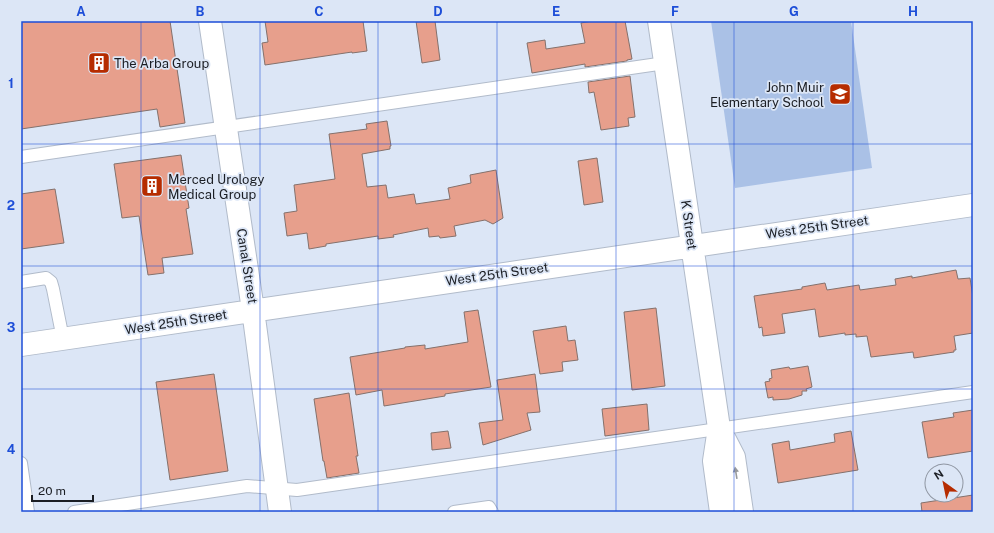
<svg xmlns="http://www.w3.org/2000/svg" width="994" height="533" font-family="'Public Sans',sans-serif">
<rect width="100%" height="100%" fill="#dce6f6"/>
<!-- green -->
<path fill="#aac1e6" d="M711,21H851L872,168L735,188Z"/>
<!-- building -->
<path fill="#e79f8c" stroke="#84716c" d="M21,21H170L185,123L160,127L157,109L21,129Z
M265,21H363L367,51L352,53V52L265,65L262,43L268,42Z
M416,21H435L440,60L422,63Z
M592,21H625L632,59L627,60V61L585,67V64L532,73L527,43L545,40L546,49L585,43L581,23Z
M630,76L635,117L628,118L629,126L601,130L594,92L589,93L588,82Z
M387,121L391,146H390V149L362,154L367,187L386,185L388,198L414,194L416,204L450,199L448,188L471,183L470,175L496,170L503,218L493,224L485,220L454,226L456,236L440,238L439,236L429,237L428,228L393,235L394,237L378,239V236L326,244V246L309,249L307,233L287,236L284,213L297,211L294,185L335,179L329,134L367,129L366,124Z
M181,155L189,208L186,209L193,254L162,258L164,273L148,275L139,216L122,218L114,164Z
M597,158L603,202L584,205L578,161Z
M55,189L64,243L21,249V194Z
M956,270L958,279L970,278L973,297V333L954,336L956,350H954V352L914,358L913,352L871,357L867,336L856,337V334L845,335V333L819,337L815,309L782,314L785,333L763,336L762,327L759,328L754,296L802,289V287L825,283L827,290L859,285L860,290L896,285L895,279L912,276V278Z
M656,308L665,386L632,390L624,312Z
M478,310L491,387L445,394V396L384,406L382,390L356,395L350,357L405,348V347L425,345V349L468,342L464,312Z
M566,326L568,341L575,340L578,360L562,362L563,371L540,374L533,331Z
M808,366L812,387L806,389L807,391H802V395L789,399L773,400V397L768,398L765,382L770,381L769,379L772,378L771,370L789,367L790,369Z
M214,374L228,471L170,480L156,382Z
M535,374L540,412L527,413L531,430L483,445L479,423L503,420L497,380Z
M349,393L358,456H356L359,473L327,478L324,461H323L314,399Z
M647,404L649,430L605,436L602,409Z
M973,410V451L928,458L922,422L954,417L953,413Z
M448,431L451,448L432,450L431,433Z
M851,431L858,470L778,483L772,444L789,441L790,450L835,442L834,434Z
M973,495V512H922L921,503Z"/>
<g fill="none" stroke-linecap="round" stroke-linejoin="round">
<!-- lane casing -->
<g stroke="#b1bbca" stroke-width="14">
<path id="lane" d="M21,157L665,63
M21,282L46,278L51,282L53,289L63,339
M21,463L28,512
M74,512L247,486L297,490L973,392
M454,512L489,507L492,512"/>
</g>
<!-- street casing -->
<g stroke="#b1bbca" stroke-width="24">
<path id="street" d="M210,21L253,310L280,512
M659,21L719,428L714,461L721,512
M21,345L973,205
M719,428L734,457L742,512"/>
</g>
<!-- lane -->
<use href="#lane" stroke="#fff" stroke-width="12"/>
<!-- street -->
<use href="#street" stroke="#fff" stroke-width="22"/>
</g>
<!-- one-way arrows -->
<defs><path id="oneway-solid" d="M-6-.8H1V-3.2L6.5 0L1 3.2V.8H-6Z"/></defs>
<use fill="#989a9c" href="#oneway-solid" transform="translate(736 473) rotate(-99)"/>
<!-- grid -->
<path fill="none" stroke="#1d4ed8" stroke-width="1" stroke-opacity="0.55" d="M141,21V512M260,21V512M378,21V512M497,21V512M616,21V512M734,21V512M853,21V512M21,144H973M21,266H973M21,389H973"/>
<!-- icons -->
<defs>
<g id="building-square" transform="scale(1.15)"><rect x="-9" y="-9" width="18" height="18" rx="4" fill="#b62c00" stroke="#dce6f6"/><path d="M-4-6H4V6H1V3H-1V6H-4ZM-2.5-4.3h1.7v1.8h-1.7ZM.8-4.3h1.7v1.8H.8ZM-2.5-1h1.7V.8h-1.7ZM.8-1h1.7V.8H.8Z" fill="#fff"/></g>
<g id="school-square" transform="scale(1.15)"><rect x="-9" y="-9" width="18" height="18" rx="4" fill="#b62c00" stroke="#dce6f6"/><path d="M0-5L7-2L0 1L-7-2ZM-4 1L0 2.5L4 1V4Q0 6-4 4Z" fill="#fff"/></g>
</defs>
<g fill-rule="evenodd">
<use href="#building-square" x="99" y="63"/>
<use href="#school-square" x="840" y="94"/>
<use href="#building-square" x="152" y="186"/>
</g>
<g text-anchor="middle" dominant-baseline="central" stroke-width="3.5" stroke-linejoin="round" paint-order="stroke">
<!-- poi labels -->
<g font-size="13" fill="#1b1e24" stroke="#dce6f6" text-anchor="start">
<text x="114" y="63">The Arba Group</text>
<text x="824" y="87" text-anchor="end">John Muir<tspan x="824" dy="15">Elementary School</tspan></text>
<text x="168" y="179">Merced Urology<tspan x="168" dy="15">Medical Group</tspan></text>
</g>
<!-- street labels -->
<g font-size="13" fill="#1b1e24" stroke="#dce6f6">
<text transform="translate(689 225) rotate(82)">K Street</text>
<text transform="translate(817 227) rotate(-8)">West 25th Street</text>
<text transform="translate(247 266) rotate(81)">Canal Street</text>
<text transform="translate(497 274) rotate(-8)">West 25th Street</text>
<text transform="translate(176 322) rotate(-9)">West 25th Street</text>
</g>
</g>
<!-- border -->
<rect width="994" height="533" fill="none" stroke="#dce6f6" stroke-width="44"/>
<!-- north arrow -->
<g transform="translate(944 483) rotate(327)"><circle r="19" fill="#dce6f6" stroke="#8f96a2"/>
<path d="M0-3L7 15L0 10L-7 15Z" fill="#b62c00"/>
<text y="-6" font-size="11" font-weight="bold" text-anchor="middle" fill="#1b1e24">N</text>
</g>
<!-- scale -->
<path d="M32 495v6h61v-6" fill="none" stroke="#1b1e24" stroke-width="2"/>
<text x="38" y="495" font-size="12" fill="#1b1e24" stroke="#dce6f6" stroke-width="3" paint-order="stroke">20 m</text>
<rect x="22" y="22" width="950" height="489" fill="none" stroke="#1d4ed8" stroke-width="1.5"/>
<g font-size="13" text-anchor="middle" font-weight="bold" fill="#1d4ed8">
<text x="81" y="16">A</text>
<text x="200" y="16">B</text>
<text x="319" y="16">C</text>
<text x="438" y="16">D</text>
<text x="556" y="16">E</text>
<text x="675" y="16">F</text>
<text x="794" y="16">G</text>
<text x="913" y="16">H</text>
<text x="11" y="88">1</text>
<text x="11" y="210">2</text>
<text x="11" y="332">3</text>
<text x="11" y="454">4</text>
</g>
</svg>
